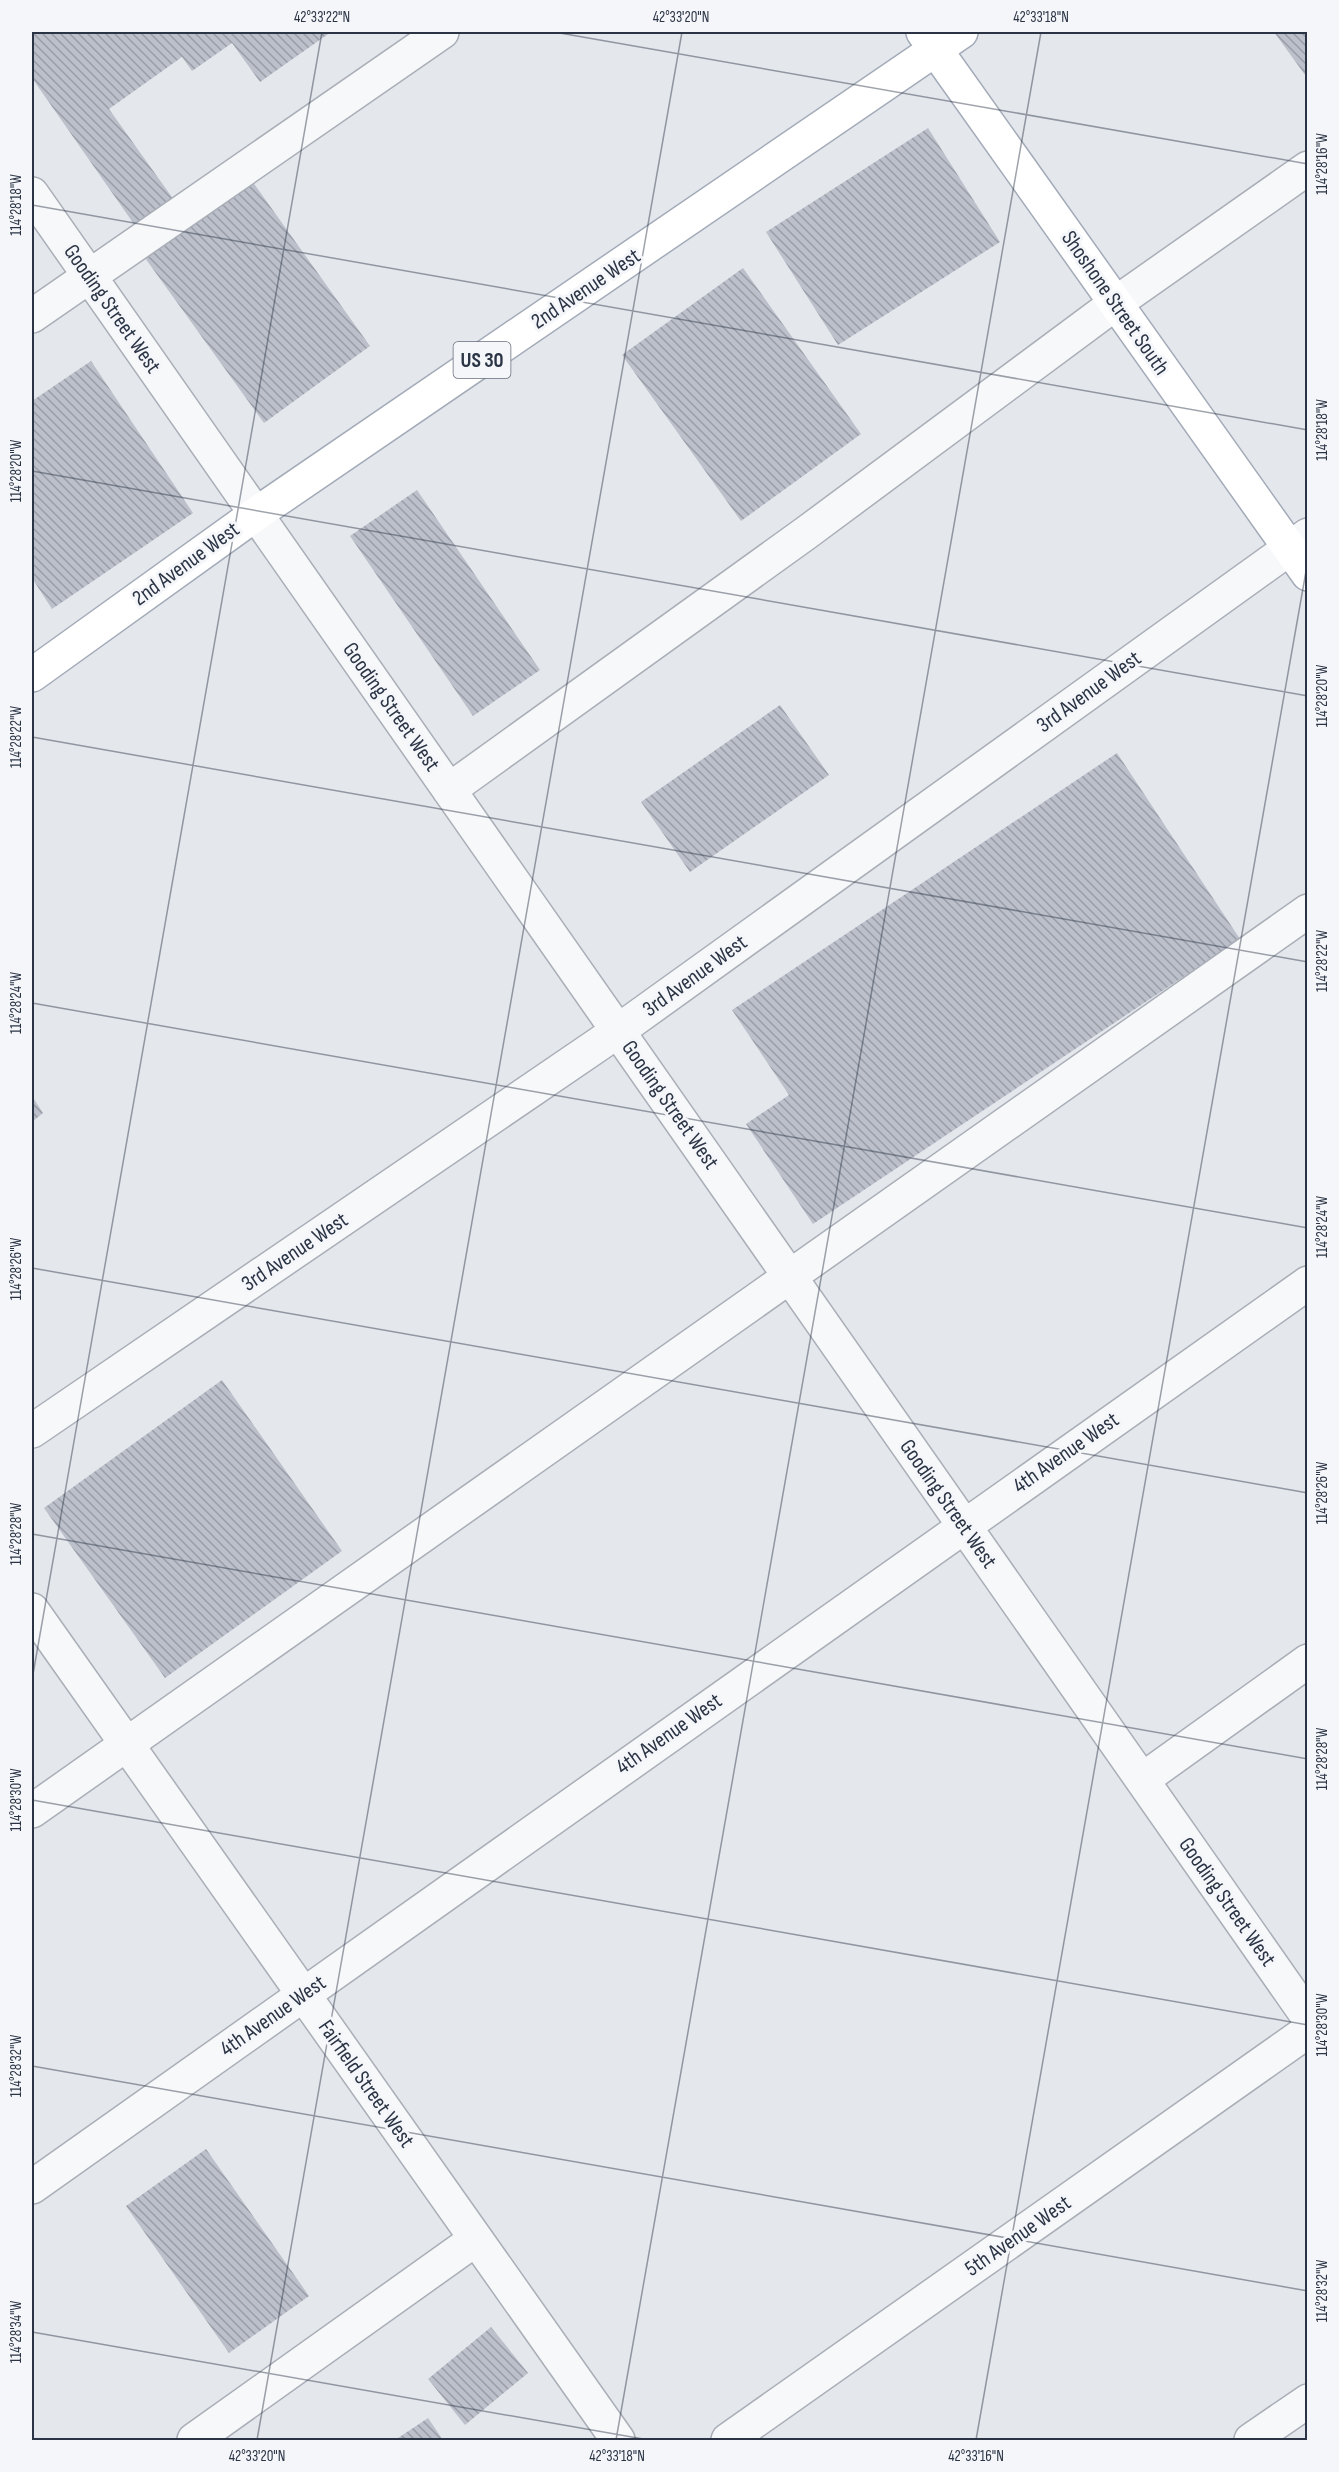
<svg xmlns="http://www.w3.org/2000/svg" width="1339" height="2472" font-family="'Sofia Sans Condensed',sans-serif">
<defs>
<pattern id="building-back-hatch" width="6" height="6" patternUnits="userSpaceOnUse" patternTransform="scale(1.5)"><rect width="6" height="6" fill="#bbc0ca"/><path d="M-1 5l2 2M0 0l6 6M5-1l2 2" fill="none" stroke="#989da6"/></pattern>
</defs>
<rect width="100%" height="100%" fill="#e4e7ec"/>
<!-- building -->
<path fill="url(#building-back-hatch)" d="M35,32H331L260,82L232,43L192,71L182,57L109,109L174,200L136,227L32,78V34Z
M1274,32H1308V79Z
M928,128L1000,242L838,345L766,232Z
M247,174L370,346L264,423L140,251Z
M743,268L861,434L741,521L622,355Z
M91,361L193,513L52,609L32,578V401Z
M417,490L540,670L473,716L350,536Z
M780,705L829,775L690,872L641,802Z
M1117,753L1240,939L813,1224L746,1124L789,1095L732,1010Z
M32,1096L43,1113L32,1122Z
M222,1380L342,1551L165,1678L44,1508Z
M206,2149L309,2296L229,2353L126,2206Z
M491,2327L528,2373L465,2425L428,2379Z
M428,2418L443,2440H395Z"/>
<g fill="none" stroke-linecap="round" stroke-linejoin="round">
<!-- minor casing -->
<g stroke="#a9aeb7" stroke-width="36">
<path id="minor" d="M32,194L1308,2017
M32,316L442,32
M449,790L806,533L1116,303L1308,168
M32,1431L618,1031L1308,535
M32,1610L618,2440
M1142,1780L1308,1661
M32,1811L1308,911
M32,2187L1308,1283
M194,2440L476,2239
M728,2440L1308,2031
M1251,2440L1308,2401"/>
</g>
<!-- major casing -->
<g stroke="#a3abb8" stroke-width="36">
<path id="major" d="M923,32L1308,574
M32,675L256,514L961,32"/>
</g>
<!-- minor -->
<use href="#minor" stroke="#f7f8fa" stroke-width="33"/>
<!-- major -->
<use href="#major" stroke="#fff" stroke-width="33"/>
</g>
<!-- ticks -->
<path fill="none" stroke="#2b3445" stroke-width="1.5" stroke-opacity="0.45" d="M554,32L1308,164M32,205L1308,430M32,471L1308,696M32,737L1308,962M32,1003L1308,1228M32,1268L1308,1493M32,1534L1308,1759M32,1680L322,32M32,1800L1308,2025M32,2066L1308,2291M32,2332L649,2440M257,2440L682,32M616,2440L1041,32M976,2440L1308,560"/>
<g text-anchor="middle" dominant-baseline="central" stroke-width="6" stroke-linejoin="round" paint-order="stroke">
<!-- shield labels -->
<rect fill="#f4f6f9" stroke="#676e7b" stroke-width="1.5" x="453.5" y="342" width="57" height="36" rx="4.5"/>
<g font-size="21" font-weight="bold" fill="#2b3445">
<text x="482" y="360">US 30</text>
</g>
<!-- street labels -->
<g font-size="22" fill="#2b3445" stroke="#f4f6f9">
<text transform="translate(586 289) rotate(-34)">2nd Avenue West</text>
<text transform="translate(1115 303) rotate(55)">Shoshone Street South</text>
<text transform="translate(112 309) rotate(55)">Gooding Street West</text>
<text transform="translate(186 564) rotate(-36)">2nd Avenue West</text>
<text transform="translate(1089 692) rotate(-36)">3rd Avenue West</text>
<text transform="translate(391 707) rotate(55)">Gooding Street West</text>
<text transform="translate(695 976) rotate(-36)">3rd Avenue West</text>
<text transform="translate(670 1105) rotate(55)">Gooding Street West</text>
<text transform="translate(295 1252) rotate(-34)">3rd Avenue West</text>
<text transform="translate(1066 1453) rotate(-35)">4th Avenue West</text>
<text transform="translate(948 1504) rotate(55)">Gooding Street West</text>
<text transform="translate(669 1734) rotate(-35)">4th Avenue West</text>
<text transform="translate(1227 1902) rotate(55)">Gooding Street West</text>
<text transform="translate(273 2016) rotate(-35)">4th Avenue West</text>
<text transform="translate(366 2084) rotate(55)">Fairfield Street West</text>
<text transform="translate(1018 2236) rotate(-35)">5th Avenue West</text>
</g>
</g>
<!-- border -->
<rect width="1339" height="2472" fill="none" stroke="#f4f6f9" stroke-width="66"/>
<rect x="33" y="33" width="1273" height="2406" fill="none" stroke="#2b3445" stroke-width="2"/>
<g font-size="15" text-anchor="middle" fill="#2b3445">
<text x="322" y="22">42°33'22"N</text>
<text x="681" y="22">42°33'20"N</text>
<text x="1041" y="22">42°33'18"N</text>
<text transform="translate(1322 164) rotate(-90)" y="5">114°28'16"W</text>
<text transform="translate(16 205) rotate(-90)" y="5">114°28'18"W</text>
<text transform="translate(1322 430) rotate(-90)" y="5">114°28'18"W</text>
<text transform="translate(16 471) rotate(-90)" y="5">114°28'20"W</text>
<text transform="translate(1322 696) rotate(-90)" y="5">114°28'20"W</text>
<text transform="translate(16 737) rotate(-90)" y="5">114°28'22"W</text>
<text transform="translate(1322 961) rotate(-90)" y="5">114°28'22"W</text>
<text transform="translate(16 1003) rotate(-90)" y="5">114°28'24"W</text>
<text transform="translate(1322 1227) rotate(-90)" y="5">114°28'24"W</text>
<text transform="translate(16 1269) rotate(-90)" y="5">114°28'26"W</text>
<text transform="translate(1322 1493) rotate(-90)" y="5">114°28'26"W</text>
<text transform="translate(16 1534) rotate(-90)" y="5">114°28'28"W</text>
<text transform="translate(1322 1759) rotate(-90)" y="5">114°28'28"W</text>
<text transform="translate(16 1800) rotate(-90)" y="5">114°28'30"W</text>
<text transform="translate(1322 2025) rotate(-90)" y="5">114°28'30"W</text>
<text transform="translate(16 2066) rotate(-90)" y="5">114°28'32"W</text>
<text transform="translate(1322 2291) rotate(-90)" y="5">114°28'32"W</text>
<text transform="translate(16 2332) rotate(-90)" y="5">114°28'34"W</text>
<text x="257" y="2461">42°33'20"N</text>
<text x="617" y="2461">42°33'18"N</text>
<text x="976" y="2461">42°33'16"N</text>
</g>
</svg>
